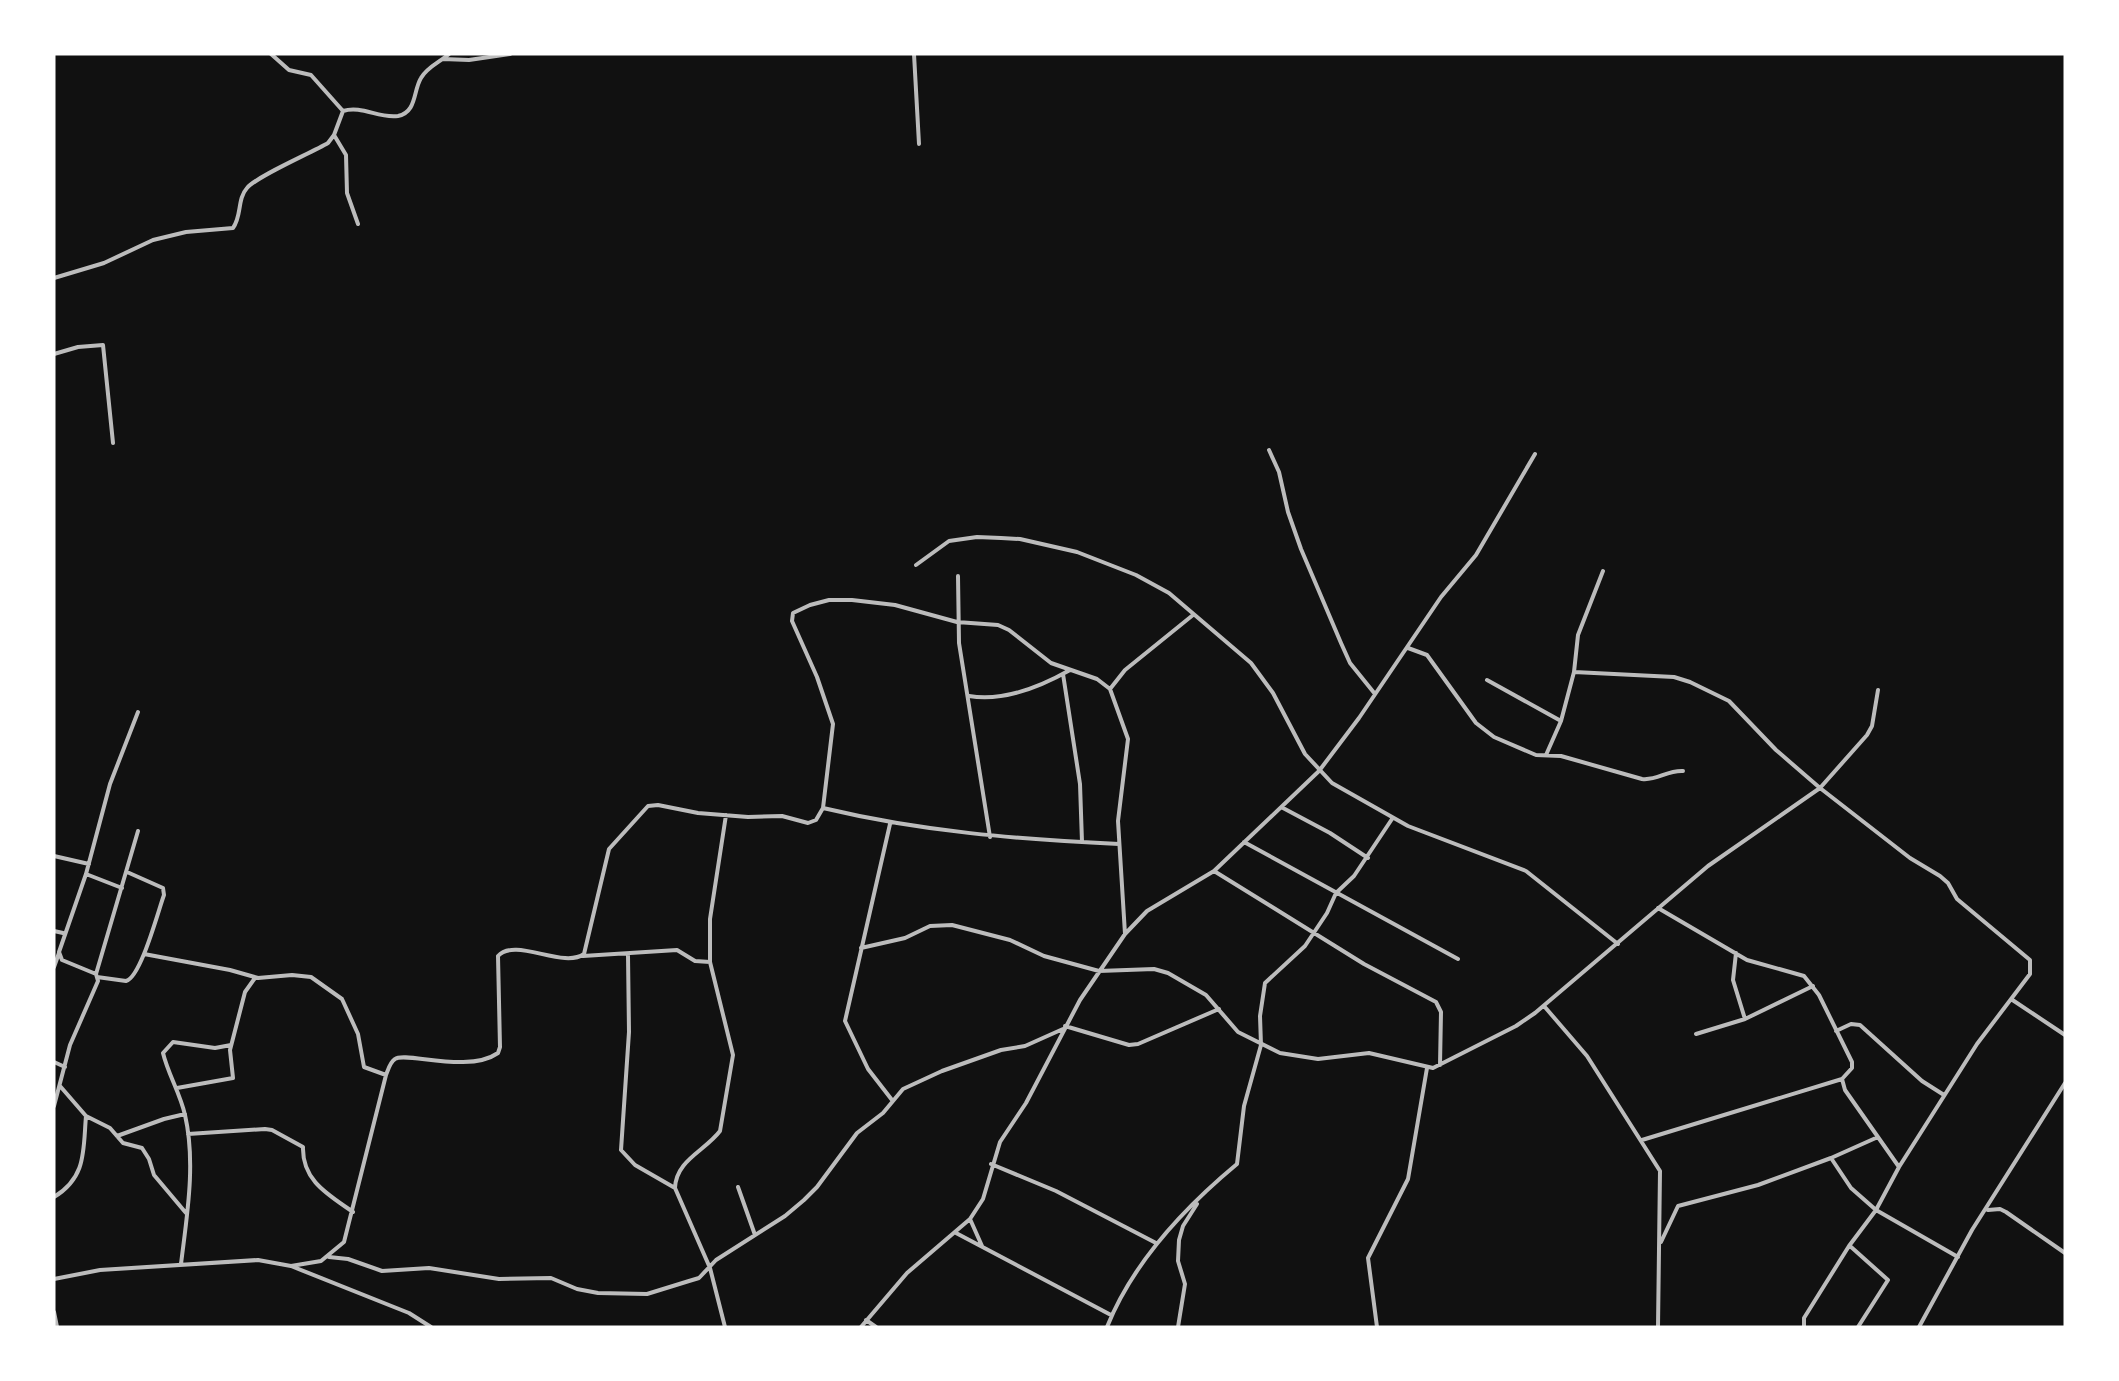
<svg xmlns="http://www.w3.org/2000/svg" width="2119" height="1381" font-family="'Exo 2',sans-serif">
<rect width="100%" height="100%" fill="#111"/>
<g fill="none" stroke-linecap="round" stroke-linejoin="round">
<!-- minor -->
<path stroke="#bcbcbc" stroke-width="4" d="M271,54L289,70L311,75L343,111
M914,54L919,144
M443,59L469,60L510,54
M334,135L346,155L347,193L358,224
M54,278L104,263L153,240L186,232L233,228C242,216 237,199 247,188C257,176 311,153 328,143L334,135L343,111C362,105 379,119 398,116C417,112 413,91 421,78C427,67 440,62 449,54
M54,354L78,347L103,345L113,443
M1269,450L1279,472L1288,512L1301,549L1341,643L1350,663L1375,694
M916,565L949,541L977,537L1001,538L1020,539L1077,552L1136,575L1169,593L1251,663L1273,693L1305,754L1332,783L1408,826L1526,871L1618,944
M958,576L959,643L990,837
M1408,648L1427,655L1476,723L1494,737L1536,755L1561,756L1642,779C1657,781 1667,770 1683,771
M1574,672L1674,677L1690,682L1729,701L1776,750L1820,788L1910,858L1940,876L1948,883L1957,899L2030,960V974L1977,1044L1899,1167L1876,1210L1849,1246L1804,1318V1327
M1063,674L1080,784L1082,842
M1487,680L1561,721
M1110,689L1125,670L1193,615
M969,696C1004,702 1040,687 1070,670
M1546,755L1561,721L1574,672L1578,635L1603,571
M823,808C924,832 1016,839 1119,844
M1283,808L1330,833L1368,858
M890,824L845,1021L868,1069L892,1100
M1244,842L1458,959
M54,856L89,864
M1214,871L1364,964L1436,1002L1441,1012L1440,1065
M86,874L122,888
M1658,908L1747,960L1804,976L1819,995L1852,1062V1068L1842,1079L1845,1090L1899,1167
M54,931L63,933
M861,948L905,938L930,926L952,925L1010,940L1044,956L1099,971L1154,969L1168,973L1206,995L1238,1032L1280,1053L1318,1059L1369,1053L1433,1068L1516,1026L1535,1013L1708,866L1820,788L1867,735L1872,726L1878,690
M1736,953L1733,980L1745,1019
M144,954L230,970L258,978L292,975L311,977L342,999L358,1034L364,1067L386,1075
M628,955L629,1032L621,1150L635,1165L675,1188
M583,956L677,950L695,961L710,962
M54,967L59,953
M96,974L138,831
M97,977L126,981C141,977 158,911 164,895L163,888L127,872
M2011,999L2065,1035
M1544,1006L1587,1056L1660,1171L1658,1327
M1065,1026L1129,1045L1138,1044L1219,1009
M1836,1031L1851,1024L1860,1025L1922,1081L1944,1095
M1696,1034L1745,1019L1813,986
M54,1062L65,1067
M60,1086L86,1116L110,1128L123,1143L142,1148L149,1159L154,1175L186,1213
M177,1088L233,1078L230,1050L245,992L255,978
M54,1106L70,1045L98,981L96,974L62,960L59,952L86,874L110,784L138,712
M188,1134L265,1129L272,1130L303,1147C302,1181 329,1195 353,1212
M117,1136L164,1119L185,1114
M1642,1140L1842,1079
M1831,1158L1851,1188L1876,1210L1958,1257
M991,1164L1056,1191L1156,1243
M738,1187L755,1235
M54,1197C87,1177 83,1150 86,1116
M1988,1210L2000,1209L2006,1212L2065,1253
M970,1219L982,1246
M956,1233L1111,1315
M1661,1242L1678,1206L1758,1185L1831,1158L1878,1137
M1850,1246L1888,1280L1858,1327
M329,1257L348,1259L382,1271L429,1268L499,1279L551,1278L577,1289L598,1293L647,1294L689,1281L699,1278L716,1260L785,1216L804,1200L817,1187L857,1133L883,1113L903,1089L942,1071L1001,1050L1025,1046L1063,1029
M181,1264C187,1215 196,1163 185,1115C180,1093 168,1074 163,1053L173,1042L215,1048L231,1045
M291,1266L321,1261L344,1242L386,1075C388,1070 390,1062 395,1059C405,1051 468,1074 498,1053L500,1047L498,956C515,937 563,969 584,954L609,849L648,806L658,805L698,813L748,817L782,816L808,823L816,820L823,808L833,724L817,677L792,621L793,613L810,605L829,600H852L895,605L957,622L998,625L1009,630L1051,663L1097,679L1110,689L1128,739L1118,821L1125,934
M54,1279L100,1270L258,1260L291,1266L409,1313L431,1327
M54,1312L57,1327
M866,1320L876,1327
M725,1327L710,1268L675,1188C676,1160 705,1151 720,1131L733,1055L710,962V919L726,815
M861,1327L907,1273L970,1219L983,1199L1000,1142L1026,1103L1080,1000L1125,934L1147,911L1214,871L1319,771L1359,718L1441,597L1476,555L1535,454
M1107,1327C1133,1262 1184,1208 1237,1164L1244,1106L1261,1045L1260,1016L1265,983L1305,946L1327,913L1336,893L1354,876L1392,819
M1178,1327L1185,1284L1178,1261L1179,1240L1183,1226L1197,1204
M1377,1327L1368,1258L1408,1179L1427,1068
M1919,1327L1972,1230L2065,1083"/>
</g>
<!-- border -->
<rect width="2119" height="1381" fill="none" stroke="#ffffff" stroke-width="111"/>
</svg>
